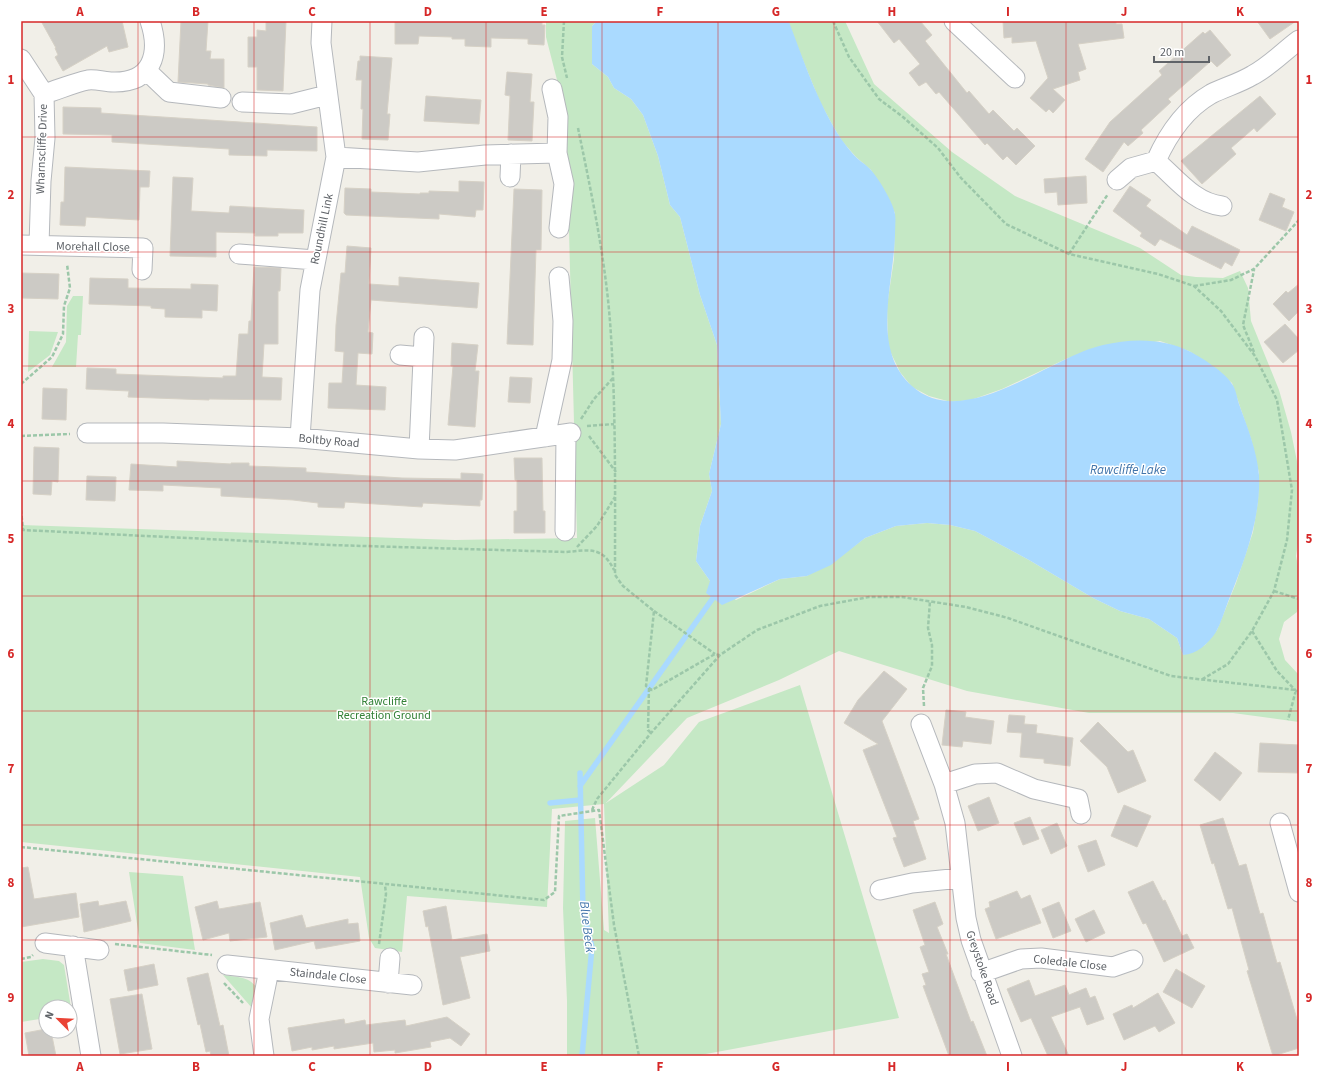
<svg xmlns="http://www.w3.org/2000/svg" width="1320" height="1077" font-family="'Source Sans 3',sans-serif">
<rect width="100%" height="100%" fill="#f1efe8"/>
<!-- green -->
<path fill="#c5e8c5" d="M546,21H597L592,26V64L608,77L614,88L631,99L643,115L658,156L670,205L680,217L700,295L717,345L721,424L709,474L712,491L700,526L696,561L710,581L736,600L780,579L807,576L849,550L865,538L896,526L927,523L950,525L975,531L1029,560L1093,598L1120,611L1149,619L1177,638L1183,655L1205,645L1217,630L1236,583L1253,532L1258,501L1259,473L1251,439L1232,383L1209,364L1189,351L1160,341L1068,358L1002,389L971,400L951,402L929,396L912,387L900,372L888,347L887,306L894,259L895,213L871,170L856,157L842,141L832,124L820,102L787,21H845L874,84L952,152L1015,196L1140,248L1181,275L1196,277L1223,278L1240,271L1248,288L1251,321L1279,390L1291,432L1299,471V537L1296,556L1299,571V605L1297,612L1284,622L1279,639L1285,660L1299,675V722L1233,713H1089L967,691L839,651L779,680L687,718L606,803L664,765L699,722L800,685L899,1018L695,1056H567V1001L563,908L565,821L595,818L604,930L609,933L604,804L552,809L547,907L407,896L402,952L375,948L369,938L360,877L21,842V525L455,540L577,538L566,115L546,37Z
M73,296H83L81,335H78L76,367H52L66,342L67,306Z
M29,331L58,332L50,355L28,372Z
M129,872L183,876L195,950L140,943Z
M43,959L59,961L64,965L72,1014H70V1007H46V1018L21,1022V962Z
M223,975C235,977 249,976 256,987L252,1008Z"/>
<!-- water -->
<path fill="#aadaff" d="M597,21L789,22C802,56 814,92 832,124C838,135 845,145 853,154C858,160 864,163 869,168C878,177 893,202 895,214C896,220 895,228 895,235C894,283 870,349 912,386C964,433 1049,357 1103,345C1132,338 1164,338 1191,352C1202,358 1226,373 1232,384C1236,389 1237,398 1239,404C1247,426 1257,451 1259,475C1261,519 1244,562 1228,602C1224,612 1221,623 1216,632C1208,644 1197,654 1183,655L1177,638L1149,619L1120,611L1093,598L1029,560L975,531L950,525L927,523L896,526L865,538L831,565L807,576L780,579L722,605L706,593L710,581L696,561L700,526L712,491L709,474L721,424L717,345L700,295L680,217L670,205L658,156L643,115L631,99L614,88L608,77L592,64V26Z"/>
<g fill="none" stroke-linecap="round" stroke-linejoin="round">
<!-- stream -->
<path stroke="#aadaff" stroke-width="5.5" d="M580,773L583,911L592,947L582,1056
M580,786L713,598
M550,803L580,800"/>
</g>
<!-- building -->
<path fill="#cccac5" stroke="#d6d1c6" d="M41,21H122L128,47L109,52L107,46L63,71L55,57L58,55L55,48H56Z
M181,21H208L206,51H211L210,59H224V88L208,85V84L178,82Z
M266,21H286L283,91L257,90V67H248V37H257V30L266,31Z
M395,21H542V25H545L544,45L528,44V39L491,38V47L465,46V39H452V37L419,36L418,44H395Z
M877,21H920L932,35L925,41L967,93L969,91L989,114L993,110L1014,131L1017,128L1035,146L1016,165L1007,156L1003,160L987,143L985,145L939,92L936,94L926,82L919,86L909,73L920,64L899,39L894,43Z
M1003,21H1116V24H1122L1124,38L1078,44L1086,69L1078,72L1080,80L1053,89L1065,100L1053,113L1049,109L1046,112L1030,98L1048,78L1036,41L1012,43V37L1004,38Z
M1257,21H1296L1270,39Z
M1210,30L1231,55L1217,67L1211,61L1168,99L1171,102L1141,130L1143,133L1128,146L1124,142L1103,172L1085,159L1110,122L1162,75L1159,71L1203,32L1205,34Z
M360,56L392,58L387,114H390L388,140L362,139L363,109H361L362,80H356L358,61H360Z
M507,72L532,74L530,102H534L532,141L508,140L510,96L505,95Z
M426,96L481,100L479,124L424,121Z
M1260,96L1276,114L1257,132L1254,128L1231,148L1236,154L1202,184L1181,161Z
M63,107L101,108V113L317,127V151L267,150V156L229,155V149L112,142V135L63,134Z
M65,167L150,171L149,187H140L139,220L86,217L85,226L60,225L61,202H64Z
M1086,176L1087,203L1058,205L1057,192L1045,193L1044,179Z
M173,177L193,178L191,211L229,213L230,206L304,210L303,233H278V236H255V233L216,232V257L170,256Z
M459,181L484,182L483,210H476L475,217L439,214V219L346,215L344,213L345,188L371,189V192L420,194V193H429V191L459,192Z
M1130,186L1151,200L1146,206L1187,235L1192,226L1240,250L1232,266L1225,262L1221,269L1160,239L1155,246L1140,236L1142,233L1113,211Z
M514,189L542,190L541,250H536L533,345L507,344Z
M1270,193L1285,199L1282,207L1294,212L1286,231L1259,220Z
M347,246L371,248L369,284L399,286V277L479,283L477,308L371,300L368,332L373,333L372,354L358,353L356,385L386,387L385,410L328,408L329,383H342L344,352L335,351L336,325L341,273H345Z
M254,267L281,268L280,291H278V344H264L262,377L282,378L281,400L209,399V400L128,397L129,391L86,389L87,368L116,369V374L223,378V376H236L239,334H248L249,321H251Z
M21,273L59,274L58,299L21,298Z
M90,278L128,279V288L191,289V284L218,285L217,311L202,310V318L165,317V309L151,308V306L89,304Z
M1299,284V311L1289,321L1273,304L1286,291L1288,293Z
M1285,324L1299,339V350L1283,363L1264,342Z
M452,343L478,345L475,371H479L475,427L448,425L453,366H451Z
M510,377L532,378L530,403L508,402Z
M43,388L67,389L66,420L42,419Z
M34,447L59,448L58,482L52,481L51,495L33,494Z
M514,458H542L543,511H545V533H514V511H517V480H515Z
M177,461L231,464V463H249V466L306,468V472L402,478L461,479V473L483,474L482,500H480V506L423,503L422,507L345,502L344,508L318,507V503L293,500L221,496V488L163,485V491L129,490L131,464L177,467Z
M87,476L116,477L115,501L86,500Z
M884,671L907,689L882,721L919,819L913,821L926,859L904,867L893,838L897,837L863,750L878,744L844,723L858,700Z
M946,710L966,712L965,717L994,721L991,744L963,741L962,747L942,745Z
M1009,715L1025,716L1024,724L1037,725L1036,733L1073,738L1070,766L1044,763V759L1020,757L1022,733L1007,732Z
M1098,722L1128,752L1133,750L1146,781L1118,793L1107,767L1080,741Z
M1260,743L1299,745V773L1258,772Z
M1215,752L1242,773L1220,801L1194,780Z
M989,797L999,823L978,831L968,806Z
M1124,805L1151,816L1137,847L1111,836Z
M1030,817L1039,839L1023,845L1014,823Z
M1223,818L1239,866L1246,864L1260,914L1263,913L1277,963L1280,962L1299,1026V1048L1273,1056L1247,971L1249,970L1232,908L1228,909L1214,863L1212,864L1200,825Z
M1057,823L1067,846L1051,854L1041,830Z
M1096,840L1105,865L1088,872L1078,846Z
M28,867L34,899L76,893L79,917L21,927V868Z
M1153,881L1163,901L1165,900L1182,936L1187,934L1194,948L1164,962L1146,923L1143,924L1128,892Z
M1017,891L1021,899L1030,895L1041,923L996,939L985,909L990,907L989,902Z
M98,901L99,906L126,901L131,921L84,932L80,904Z
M217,901L219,909L260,902L267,937L230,941L229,933L203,940L195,907Z
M935,902L943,924L937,927L948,954H946L971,1022L973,1021L987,1056H949L923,986L926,985L922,974L929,972L920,947L925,945L913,910Z
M1059,902L1071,931L1053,938L1042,909Z
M446,906L452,940L487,934L490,951L460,957L470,998L443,1005L428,926L426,927L423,911Z
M1094,910L1105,933L1086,942L1075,919Z
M302,915L306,928L348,919V924L358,923L360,941L316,949L314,941L275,950L270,923Z
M154,964L158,985L128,991L124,970Z
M1176,969L1205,986L1192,1008L1163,992Z
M208,973L220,1026L223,1025L229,1056H211L210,1051L206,1052L200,1024L198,1025L187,978Z
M1029,980L1035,996L1065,985L1069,995L1086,988L1090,998L1095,996L1104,1019L1087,1025L1080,1007L1051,1017L1069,1056H1048L1031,1018L1021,1022L1007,989Z
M1158,993L1175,1023L1159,1032L1155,1026L1124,1040L1113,1014L1132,1005L1133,1008Z
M142,994L152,1049L120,1054L110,999Z
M447,1017L470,1034L461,1046L450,1038L430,1042L431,1047L395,1053V1050L374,1052L373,1043L334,1049V1046L312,1050V1047L292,1051L288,1028L344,1019L345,1024L365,1020L366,1025L405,1020L406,1026Z
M46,1029V1031H51L56,1056H29L25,1033Z"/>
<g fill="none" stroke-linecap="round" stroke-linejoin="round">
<!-- minor casing -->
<g stroke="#b5b8bc" stroke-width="21">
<path id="minor" d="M954,21L1015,78
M21,59L44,94L45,138L41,181L39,245
M147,71L169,92L221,98
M552,89L558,117L557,153L564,184L559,228
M44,94C58,90 73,83 88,80C96,79 105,82 113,82C152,83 161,54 150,21
M242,102L291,104L327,95
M336,157L418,162L485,155L557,153
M1156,161C1168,134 1185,109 1211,94C1225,87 1240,83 1253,75C1270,66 1284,51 1299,40
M510,177L511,154
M1117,180L1131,168L1156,161C1176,178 1194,203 1222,206
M21,245L143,248L142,270
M239,254L315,260
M400,355L423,357
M87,433H163L300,438L419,449L455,450L571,433
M545,437L562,360L563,321L559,277
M300,438L310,290L336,157L321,43L322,21
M419,449L424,337
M565,531L566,434
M921,724L944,784L955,823L966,918L971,940L1012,1056
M944,784L975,774L997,773L1034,789L1078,799L1081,814
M1280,823L1299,892
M880,890L912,883L961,878
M45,943L99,950
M73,946L91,1056
M227,965L412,985
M981,973L1021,959L1041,958L1113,967L1133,960
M388,983L390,958
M264,1056L259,1019L269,970"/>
</g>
<!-- path -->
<path stroke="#9cc7a9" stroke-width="2.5" stroke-dasharray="4 2" stroke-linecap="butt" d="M564,21L562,57L567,78
M833,21L849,57L879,99L903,117L938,148L961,178L1006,224L1069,254L1158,274L1194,286L1221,311L1255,356L1277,400L1292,490L1287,540L1274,591L1252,631L1228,664L1201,680
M578,128C592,196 607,266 611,336C616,416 615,495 615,575L623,586L654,611L646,686L652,690L715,654L719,655
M1069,254L1108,194
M1194,286L1231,280L1254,269L1299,220
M1254,352L1243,325L1254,270
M21,384L52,357L63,334L64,306L70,288L67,264
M581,419L594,399L613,378
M587,426L614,424
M21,436L70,434
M589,436L616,472
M21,510L23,530L331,545L566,552C590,550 602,546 614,570
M577,547L597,526L615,497
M1274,591L1299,599
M654,611L715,654
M1252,631L1277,671L1299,694
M649,688L648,730L651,733
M924,706L923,688L932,666V645L928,628L930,601
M592,810L597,799L651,733L720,655L757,630L820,606L869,597H902L966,607L1008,618L1171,676L1296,690L1288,720
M21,847L544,900L555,892L559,816L599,810L614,925L639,1056
M115,944L212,955
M379,944L386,894L385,885
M21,959L31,957L33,955
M224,983L243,1003"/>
<!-- minor -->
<use href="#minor" stroke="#fff" stroke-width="19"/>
</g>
<!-- grid -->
<path fill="none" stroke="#d62828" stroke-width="1" stroke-opacity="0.55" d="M138,21V1056M254,21V1056M370,21V1056M486,21V1056M602,21V1056M718,21V1056M834,21V1056M950,21V1056M1066,21V1056M1182,21V1056M21,137H1299M21,252H1299M21,366H1299M21,481H1299M21,596H1299M21,711H1299M21,825H1299M21,940H1299"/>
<g text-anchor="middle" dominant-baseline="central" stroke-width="3" stroke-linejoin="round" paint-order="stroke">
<!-- street labels -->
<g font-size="12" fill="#5f6368" stroke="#fff">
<text transform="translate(42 149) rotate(-88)">Wharnscliffe Drive</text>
<text transform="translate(322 229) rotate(-78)">Roundhill Link</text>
<text transform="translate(93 247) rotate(1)">Morehall Close</text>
<text transform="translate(329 441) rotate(5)">Boltby Road</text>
<text transform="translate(1070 963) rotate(6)">Coledale Close</text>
<text transform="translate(982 968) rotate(71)">Greystoke Road</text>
<text transform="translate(328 976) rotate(6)">Staindale Close</text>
</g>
<!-- park labels -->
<g font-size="12" fill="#348238" stroke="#fff">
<text x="384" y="701">Rawcliffe<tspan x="384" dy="14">Recreation Ground</tspan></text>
</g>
<!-- water labels -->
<g font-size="13" font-style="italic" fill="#4174aa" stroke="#fff">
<text x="1128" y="470">Rawcliffe Lake</text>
<text transform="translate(587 927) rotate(83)">Blue Beck</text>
</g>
</g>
<!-- border -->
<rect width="1320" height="1077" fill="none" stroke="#ffffff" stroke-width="44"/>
<!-- north arrow -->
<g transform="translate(58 1019) rotate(294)"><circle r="19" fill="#ffffff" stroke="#bfc1c3"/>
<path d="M0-3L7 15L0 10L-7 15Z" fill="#ea4335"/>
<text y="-6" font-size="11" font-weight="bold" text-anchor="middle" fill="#5f6368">N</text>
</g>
<!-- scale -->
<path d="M1154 56v6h55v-6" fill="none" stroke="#5f6368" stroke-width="2"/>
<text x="1160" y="56" font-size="12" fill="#5f6368" stroke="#ffffff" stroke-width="3" paint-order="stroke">20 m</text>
<rect x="22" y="22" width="1276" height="1033" fill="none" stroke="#d62828" stroke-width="1.5"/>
<g font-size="13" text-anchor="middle" font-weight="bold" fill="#d62828">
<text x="80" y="16">A</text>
<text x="196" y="16">B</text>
<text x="312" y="16">C</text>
<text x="428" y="16">D</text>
<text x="544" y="16">E</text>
<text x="660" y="16">F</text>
<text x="776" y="16">G</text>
<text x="892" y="16">H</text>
<text x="1008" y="16">I</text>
<text x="1124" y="16">J</text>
<text x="1240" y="16">K</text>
<text x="11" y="84">1</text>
<text x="1309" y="84">1</text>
<text x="11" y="199">2</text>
<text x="1309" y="199">2</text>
<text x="11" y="313">3</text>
<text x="1309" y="313">3</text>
<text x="11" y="428">4</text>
<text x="1309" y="428">4</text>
<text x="11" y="543">5</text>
<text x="1309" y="543">5</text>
<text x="11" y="658">6</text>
<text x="1309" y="658">6</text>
<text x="11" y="773">7</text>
<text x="1309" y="773">7</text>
<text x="11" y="887">8</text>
<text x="1309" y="887">8</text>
<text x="11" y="1002">9</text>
<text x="1309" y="1002">9</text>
<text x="80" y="1071">A</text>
<text x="196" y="1071">B</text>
<text x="312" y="1071">C</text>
<text x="428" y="1071">D</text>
<text x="544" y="1071">E</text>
<text x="660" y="1071">F</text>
<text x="776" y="1071">G</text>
<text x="892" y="1071">H</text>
<text x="1008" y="1071">I</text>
<text x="1124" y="1071">J</text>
<text x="1240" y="1071">K</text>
</g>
</svg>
